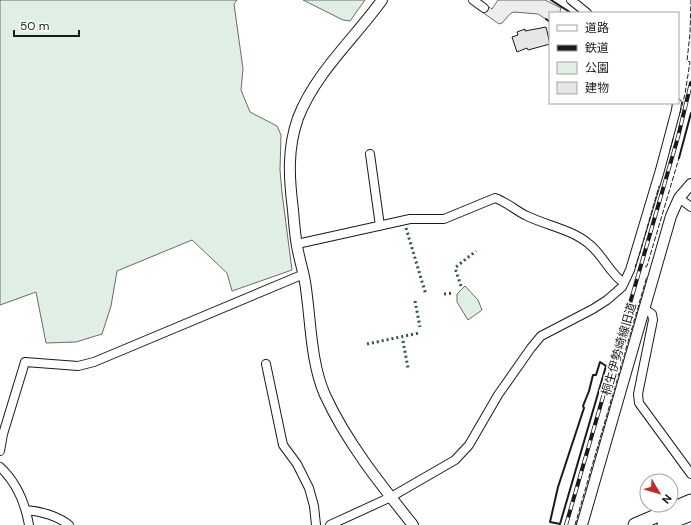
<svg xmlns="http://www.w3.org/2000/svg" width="691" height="525" font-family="'DM Sans','Noto Sans JP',sans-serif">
<rect width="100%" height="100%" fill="#fff"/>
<!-- green -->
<path fill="#e0efe3" stroke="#6a6a6a" d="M0,0H237L234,4L243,69L241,90L250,112L277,126L281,135L280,170L282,193L292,270L232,291L227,273L192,240L117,271L111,306L102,334L76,342L46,343L36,292L0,305Z
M303,0H365L350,21L343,20Z
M465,286L478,300L482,310L468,320L457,302V294Z"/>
<!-- parking -->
<path fill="#ededed" stroke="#6a6a6a" d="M498,0H545L561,8L560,11L562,13H550V22L538,14L514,12L511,13L502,23L499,24L482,12L487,6L492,9Z"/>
<!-- building -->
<path fill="#e6e6e6" stroke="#1a1a1a" d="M546,27L550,44L528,50L527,48L517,52L512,37L518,35L517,32L525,29V31Z"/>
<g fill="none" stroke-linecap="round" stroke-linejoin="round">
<!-- minor casing -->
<g stroke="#1a1a1a" stroke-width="10">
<path id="minor" d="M473,0L484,8
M571,0L587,13
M370,154L380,226
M679,198L691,207
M297,244L410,219H444L495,198C507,202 516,211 527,216C548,226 571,229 589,244C603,255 610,274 624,283
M644,309L652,314L653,320L638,394L639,403L691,474
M266,364L283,445L297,464L309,488L314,506L316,525
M0,451L3,434L25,362L78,366L94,362L304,274
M0,467C17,483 25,502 29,525
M26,510C40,511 58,516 69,525
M330,525L391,497L455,460L469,445L498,395L531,348L541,336L593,309L607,300L622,287L630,270L660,170L676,110L677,103"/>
</g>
<!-- tertiary casing -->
<g stroke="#1a1a1a" stroke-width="12">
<path id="tertiary" d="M382,0C354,39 316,72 298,118C287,149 289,178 293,210C294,222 295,235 297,246C299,258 303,270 305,282C311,318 310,361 325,395C347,443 381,485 413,525
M582,525L671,216L679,198L691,184"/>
</g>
<!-- trunk casing -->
<g stroke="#1a1a1a" stroke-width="15">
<path id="trunk" d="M635,525L691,501
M664,525L691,514"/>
</g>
<!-- minor -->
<use href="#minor" stroke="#fff" stroke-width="8"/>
<!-- tertiary -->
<use href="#tertiary" stroke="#fff" stroke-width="10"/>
<!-- trunk -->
<use href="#trunk" stroke="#fff" stroke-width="13"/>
<!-- rail casing -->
<g stroke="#1a1a1a" stroke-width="4">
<path id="rail" d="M566,525L678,137L691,83"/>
</g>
<!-- rail -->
<use href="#rail" stroke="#fff" stroke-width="2.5" stroke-dasharray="8" stroke-linecap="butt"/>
<!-- hedge -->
<path stroke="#2b5a34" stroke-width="3" stroke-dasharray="2 3" stroke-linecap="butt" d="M406,228L426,295
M461,286L456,271V267L476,251
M444,294L454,293
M415,301L420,327
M403,341L408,368
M367,344L419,333"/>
<!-- fence -->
<path stroke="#1a1a1a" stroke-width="1" stroke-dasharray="5 2" stroke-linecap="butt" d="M680,113L685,94L690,62L687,61L690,34L691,0
M670,150L674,136
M645,267L647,266L679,158
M636,268L635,267L639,256L659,186
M575,525L647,276"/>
<!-- wall -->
<path stroke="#1a1a1a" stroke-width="2" d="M551,0L571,13
M546,19L550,22
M679,158L691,113
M600,362L606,366L560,524L550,522L558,487L584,408L583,406L589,391L593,375H596Z"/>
</g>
<g text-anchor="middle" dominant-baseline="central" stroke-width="3" stroke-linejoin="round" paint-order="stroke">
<!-- street labels -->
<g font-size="12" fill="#1a1a1a" stroke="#fff">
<text transform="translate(619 349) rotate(-74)">桐生伊勢崎線旧道</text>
</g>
</g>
<!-- legend -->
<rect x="549" y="12" width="130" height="92" fill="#ffffff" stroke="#a3a3a3"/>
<rect x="557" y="25" width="20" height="6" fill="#ffffff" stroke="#a3a3a3"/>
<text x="585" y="32" font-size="12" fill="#1a1a1a">道路</text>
<rect x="557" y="45" width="20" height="6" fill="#1a1a1a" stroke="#a3a3a3"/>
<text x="585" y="52" font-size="12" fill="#1a1a1a">鉄道</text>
<rect x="557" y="62" width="20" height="12" fill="#e0efe3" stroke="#a3a3a3"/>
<text x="585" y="72" font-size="12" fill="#1a1a1a">公園</text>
<rect x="557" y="82" width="20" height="12" fill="#e6e6e6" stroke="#a3a3a3"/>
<text x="585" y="92" font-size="12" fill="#1a1a1a">建物</text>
<!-- north arrow -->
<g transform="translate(659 493) rotate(128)"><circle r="19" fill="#ffffff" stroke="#a3a3a3"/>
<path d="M0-3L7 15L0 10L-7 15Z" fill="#c62828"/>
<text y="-6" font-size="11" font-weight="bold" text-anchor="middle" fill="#1a1a1a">N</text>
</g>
<!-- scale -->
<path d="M14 30v6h65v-6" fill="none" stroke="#1a1a1a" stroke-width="2"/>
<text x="20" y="30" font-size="12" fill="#1a1a1a" stroke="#ffffff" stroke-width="3" paint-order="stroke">50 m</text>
</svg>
